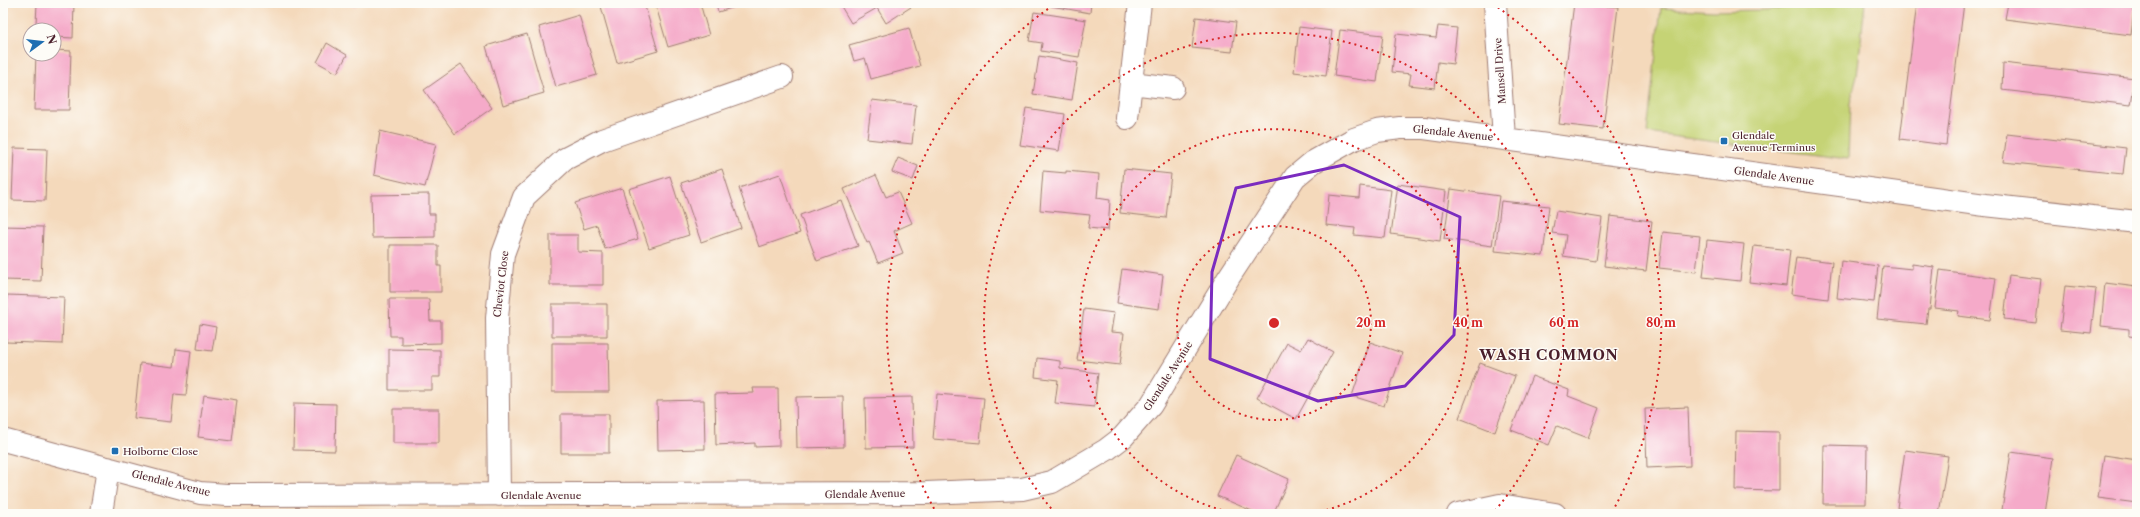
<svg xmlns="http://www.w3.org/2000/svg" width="2140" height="517" font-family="'Libre Caslon Text',serif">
<rect width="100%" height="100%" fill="#fdfcf7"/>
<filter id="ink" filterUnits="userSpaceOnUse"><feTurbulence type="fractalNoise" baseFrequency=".025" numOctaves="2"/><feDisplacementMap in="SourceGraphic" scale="8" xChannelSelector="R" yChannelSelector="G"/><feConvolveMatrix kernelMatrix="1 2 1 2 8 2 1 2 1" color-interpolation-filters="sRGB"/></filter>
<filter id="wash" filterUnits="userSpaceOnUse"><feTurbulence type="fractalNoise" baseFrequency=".012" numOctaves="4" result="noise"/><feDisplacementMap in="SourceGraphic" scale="16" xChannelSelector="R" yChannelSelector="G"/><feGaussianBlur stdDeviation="0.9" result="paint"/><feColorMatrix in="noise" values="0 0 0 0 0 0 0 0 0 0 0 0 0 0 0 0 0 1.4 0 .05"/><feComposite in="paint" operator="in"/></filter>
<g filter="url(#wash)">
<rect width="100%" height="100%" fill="#f4d9bb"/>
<!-- green -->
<path fill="#c5d374" stroke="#887950" d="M1803,3H1865L1857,76L1850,103L1848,159L1647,133L1661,8L1714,11L1763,10L1778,9Z"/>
<g id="blocks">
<!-- building -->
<path fill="#f5aac9" d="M37,3H74L73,38L54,37V30H43V24H36Z
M345,3H356V6L345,4Z
M600,3H644L658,51L617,63Z
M655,3H700L709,35L668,47Z
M716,3H749L718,12Z
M839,3H908L911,7L886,23L877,8L851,23Z
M1052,3H1091L1090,13L1051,6Z
M1574,3L1618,7L1603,129L1559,124Z
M1917,3H1964L1946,145L1900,139Z
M2008,3H2135L2131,35L2005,19Z
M1034,12L1086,20L1079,57L1041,51L1042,43L1029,41Z
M579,15L597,75L556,87L539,27Z
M1196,17L1236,22L1232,52L1192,48Z
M1438,26L1457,28L1453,64L1438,62L1435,88L1409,85L1411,74L1392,72L1396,34L1436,38Z
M1299,27L1332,31L1326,76L1294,72Z
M909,28L920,66L871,79L865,58L854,61L849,45Z
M1340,30L1383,35L1377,82L1334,76Z
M527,34L544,93L503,105L486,46Z
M327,43L347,55L337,73L317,62Z
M54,50L71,51L69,110H34L36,54H54Z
M1039,56L1078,63L1072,100L1033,94Z
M2003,63L2135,78L2131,105L2002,90Z
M461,64L492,108L455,134L424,90Z
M872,100L916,105L912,144L867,139Z
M1026,108L1065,114L1059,151L1020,145Z
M380,131L436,144L425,187L374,175Z
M2007,134L2126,148L2123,174L2003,162Z
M14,148L47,149L45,201L12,200Z
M898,158L918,166L913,180L892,172Z
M722,169L741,228L701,242L681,183Z
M1124,169L1171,174L1166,218L1120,213Z
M1043,171L1066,173V171L1099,174L1097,198L1110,200L1108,230L1088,228L1090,215L1040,210Z
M780,174L800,233L759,247L739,188Z
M876,175L886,197L898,192L912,223L894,231L903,253L878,263L869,242L867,243L844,189Z
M670,176L689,235L649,248L629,189Z
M1398,184L1446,191L1440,241L1391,234Z
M1360,186L1391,190L1385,238L1354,235L1355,228L1326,225L1329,195L1359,198Z
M622,188L638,239L605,249L597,225L584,229L575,203Z
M1451,189L1499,196L1492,246L1444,239Z
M429,194V214H435V237L372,238L371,195Z
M841,200L858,246L817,261L800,215Z
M1501,201L1549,206L1543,256L1495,251Z
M1556,211L1602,218L1596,261L1563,256L1566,235L1552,233Z
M1610,216L1652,221L1646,271L1604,266Z
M3,226L43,227L41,281L3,280Z
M1663,232L1700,236L1696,272L1659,268Z
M550,235H578V252L603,253V285H550Z
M1707,240L1744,244L1740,281L1703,277Z
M390,245H438V266H441V292H390Z
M1754,246L1790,250L1786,286L1749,282Z
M1796,257L1832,262L1828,299L1791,294Z
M1841,261L1878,266L1874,302L1837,298Z
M1912,264L1934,267L1930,309H1928L1926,324L1877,319L1883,266L1912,269Z
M1122,269L1163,275L1159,309L1117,303Z
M1940,270L1996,278L1990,320L1958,316L1959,311L1935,308Z
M2009,275L2041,279L2036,323L2004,319Z
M2105,283L2137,287V337L2129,336V329L2101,326Z
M2065,286L2096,289L2091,333L2060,330Z
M7,295L64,297L62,344L6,342Z
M389,299H429L430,321H441V343L401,344V336H390Z
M552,304H607V336H552Z
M1084,309L1114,313L1111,332L1124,333L1120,365L1077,360Z
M200,324L216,327L212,351L197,349Z
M1308,338L1333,352L1296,419L1257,398L1287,343L1301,350Z
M1370,342L1402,353L1384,406L1352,396Z
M552,343H608L609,392H552Z
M176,349L191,351L186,395L174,394L171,422L134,418L140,363L174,367Z
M389,349L440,350V377H432V390H389Z
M1037,358L1060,361V368L1098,373L1094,407L1055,403L1058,380L1035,377Z
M1480,363L1515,376L1495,432L1459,418Z
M1532,376L1569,390L1568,396L1599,408L1588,438L1557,426L1549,445L1511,430Z
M753,388H778L779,446L755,447V443L716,445L715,394L754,393Z
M937,394L984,398L980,443L933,439Z
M204,395L237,400L232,441L198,437Z
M843,396L844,447L797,448L796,397Z
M912,397L913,447L866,448L865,398Z
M704,400L705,449L658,450L657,401Z
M294,403L336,404L335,451L293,450Z
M1688,407L1690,466L1647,468L1645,409Z
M393,409H439V443H393Z
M561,414H609V453H561Z
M1736,431L1779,432V491L1735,490Z
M1824,445L1867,446L1866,504H1823Z
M1905,450L1948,456L1939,514L1897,508Z
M2011,452L2053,458L2045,514L2002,510Z
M1236,455L1289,479L1273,514H1259L1217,496Z
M2104,455L2137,460V503L2098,498Z"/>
</g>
</g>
<g filter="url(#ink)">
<use href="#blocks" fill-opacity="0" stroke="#9f7c73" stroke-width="1"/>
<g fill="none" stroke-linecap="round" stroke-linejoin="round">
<!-- minor casing -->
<g stroke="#9f7c73" stroke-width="24">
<path id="minor" d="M1495,3L1504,138
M1131,83L1173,88
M1127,118L1140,3
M3,440L200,493L227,495L926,493L1022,489L1052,482L1106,450L1123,437L1151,405L1229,277L1295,177L1313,162L1354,139L1377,131L1400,128H1424L1985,205L2137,222
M499,495L497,318L503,254L524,197L565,159L602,140L782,77
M101,514L108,468
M1458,514L1500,505L1555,514"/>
</g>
<!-- minor -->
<use href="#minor" stroke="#fff" stroke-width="22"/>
</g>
</g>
<!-- marked area -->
<path fill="none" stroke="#7b2cbf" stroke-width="3" stroke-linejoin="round" d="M1344,165L1460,217L1454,335L1405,386L1318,401L1210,359L1212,272L1236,188Z"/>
<!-- distance rings -->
<g fill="none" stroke="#d62828" stroke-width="2" stroke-dasharray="2 4">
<circle cx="1274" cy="323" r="97"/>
<path d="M1239 514A194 194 0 1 1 1309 514"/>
<path d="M1055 513A290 290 0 1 1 1493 513"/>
<path d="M937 514A387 387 0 0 1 1055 4M1493 4A387 387 0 0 1 1611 514"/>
</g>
<!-- markers -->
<g fill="#1f6fb2" stroke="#fdfcf7" stroke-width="1.5">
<rect x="1720" y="137" width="8" height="8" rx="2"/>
<rect x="111" y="447" width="8" height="8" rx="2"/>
</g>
<g text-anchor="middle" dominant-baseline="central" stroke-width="3" stroke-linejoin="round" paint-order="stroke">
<!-- street labels -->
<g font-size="10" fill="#4a1f2b" stroke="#fdfcf7">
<text transform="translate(1500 71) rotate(-94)">Mansell Drive</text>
<text transform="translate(1453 133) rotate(6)">Glendale Avenue</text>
<text transform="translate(1774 176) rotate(8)">Glendale Avenue</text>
<text transform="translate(501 284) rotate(-83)">Cheviot Close</text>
<text transform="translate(1168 376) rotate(-57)">Glendale Avenue</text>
<text transform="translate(171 483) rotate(14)">Glendale Avenue</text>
<text transform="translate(865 494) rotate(-1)">Glendale Avenue</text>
<text x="541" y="495">Glendale Avenue</text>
</g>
<!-- poi labels -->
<g font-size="10" fill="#4a1f2b" stroke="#fdfcf7" text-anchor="start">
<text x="1732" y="135">Glendale<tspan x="1732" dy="12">Avenue Terminus</tspan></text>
<text x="123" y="451">Holborne Close</text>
</g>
<!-- district labels -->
<g font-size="14" font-weight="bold" letter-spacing="1" fill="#4a1f2b" stroke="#fdfcf7">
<text x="1549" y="355">WASH COMMON</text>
</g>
</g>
<circle cx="1274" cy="323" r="6" fill="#d62828" stroke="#fdfcf7" stroke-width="2"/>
<g font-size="12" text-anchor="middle" font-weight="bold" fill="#d62828" stroke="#fdfcf7" stroke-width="3" stroke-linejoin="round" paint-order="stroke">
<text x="1371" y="327">20 m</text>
<text x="1468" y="327">40 m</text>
<text x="1564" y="327">60 m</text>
<text x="1661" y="327">80 m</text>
</g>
<!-- margin -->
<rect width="2140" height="517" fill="none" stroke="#fdfcf7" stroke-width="16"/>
<!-- north arrow -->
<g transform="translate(42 42) rotate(75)"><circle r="19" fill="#fdfcf7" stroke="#b5a4a5"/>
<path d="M0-3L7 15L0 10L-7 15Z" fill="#1f6fb2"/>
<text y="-6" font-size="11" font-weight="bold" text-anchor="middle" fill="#4a1f2b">N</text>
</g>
</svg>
